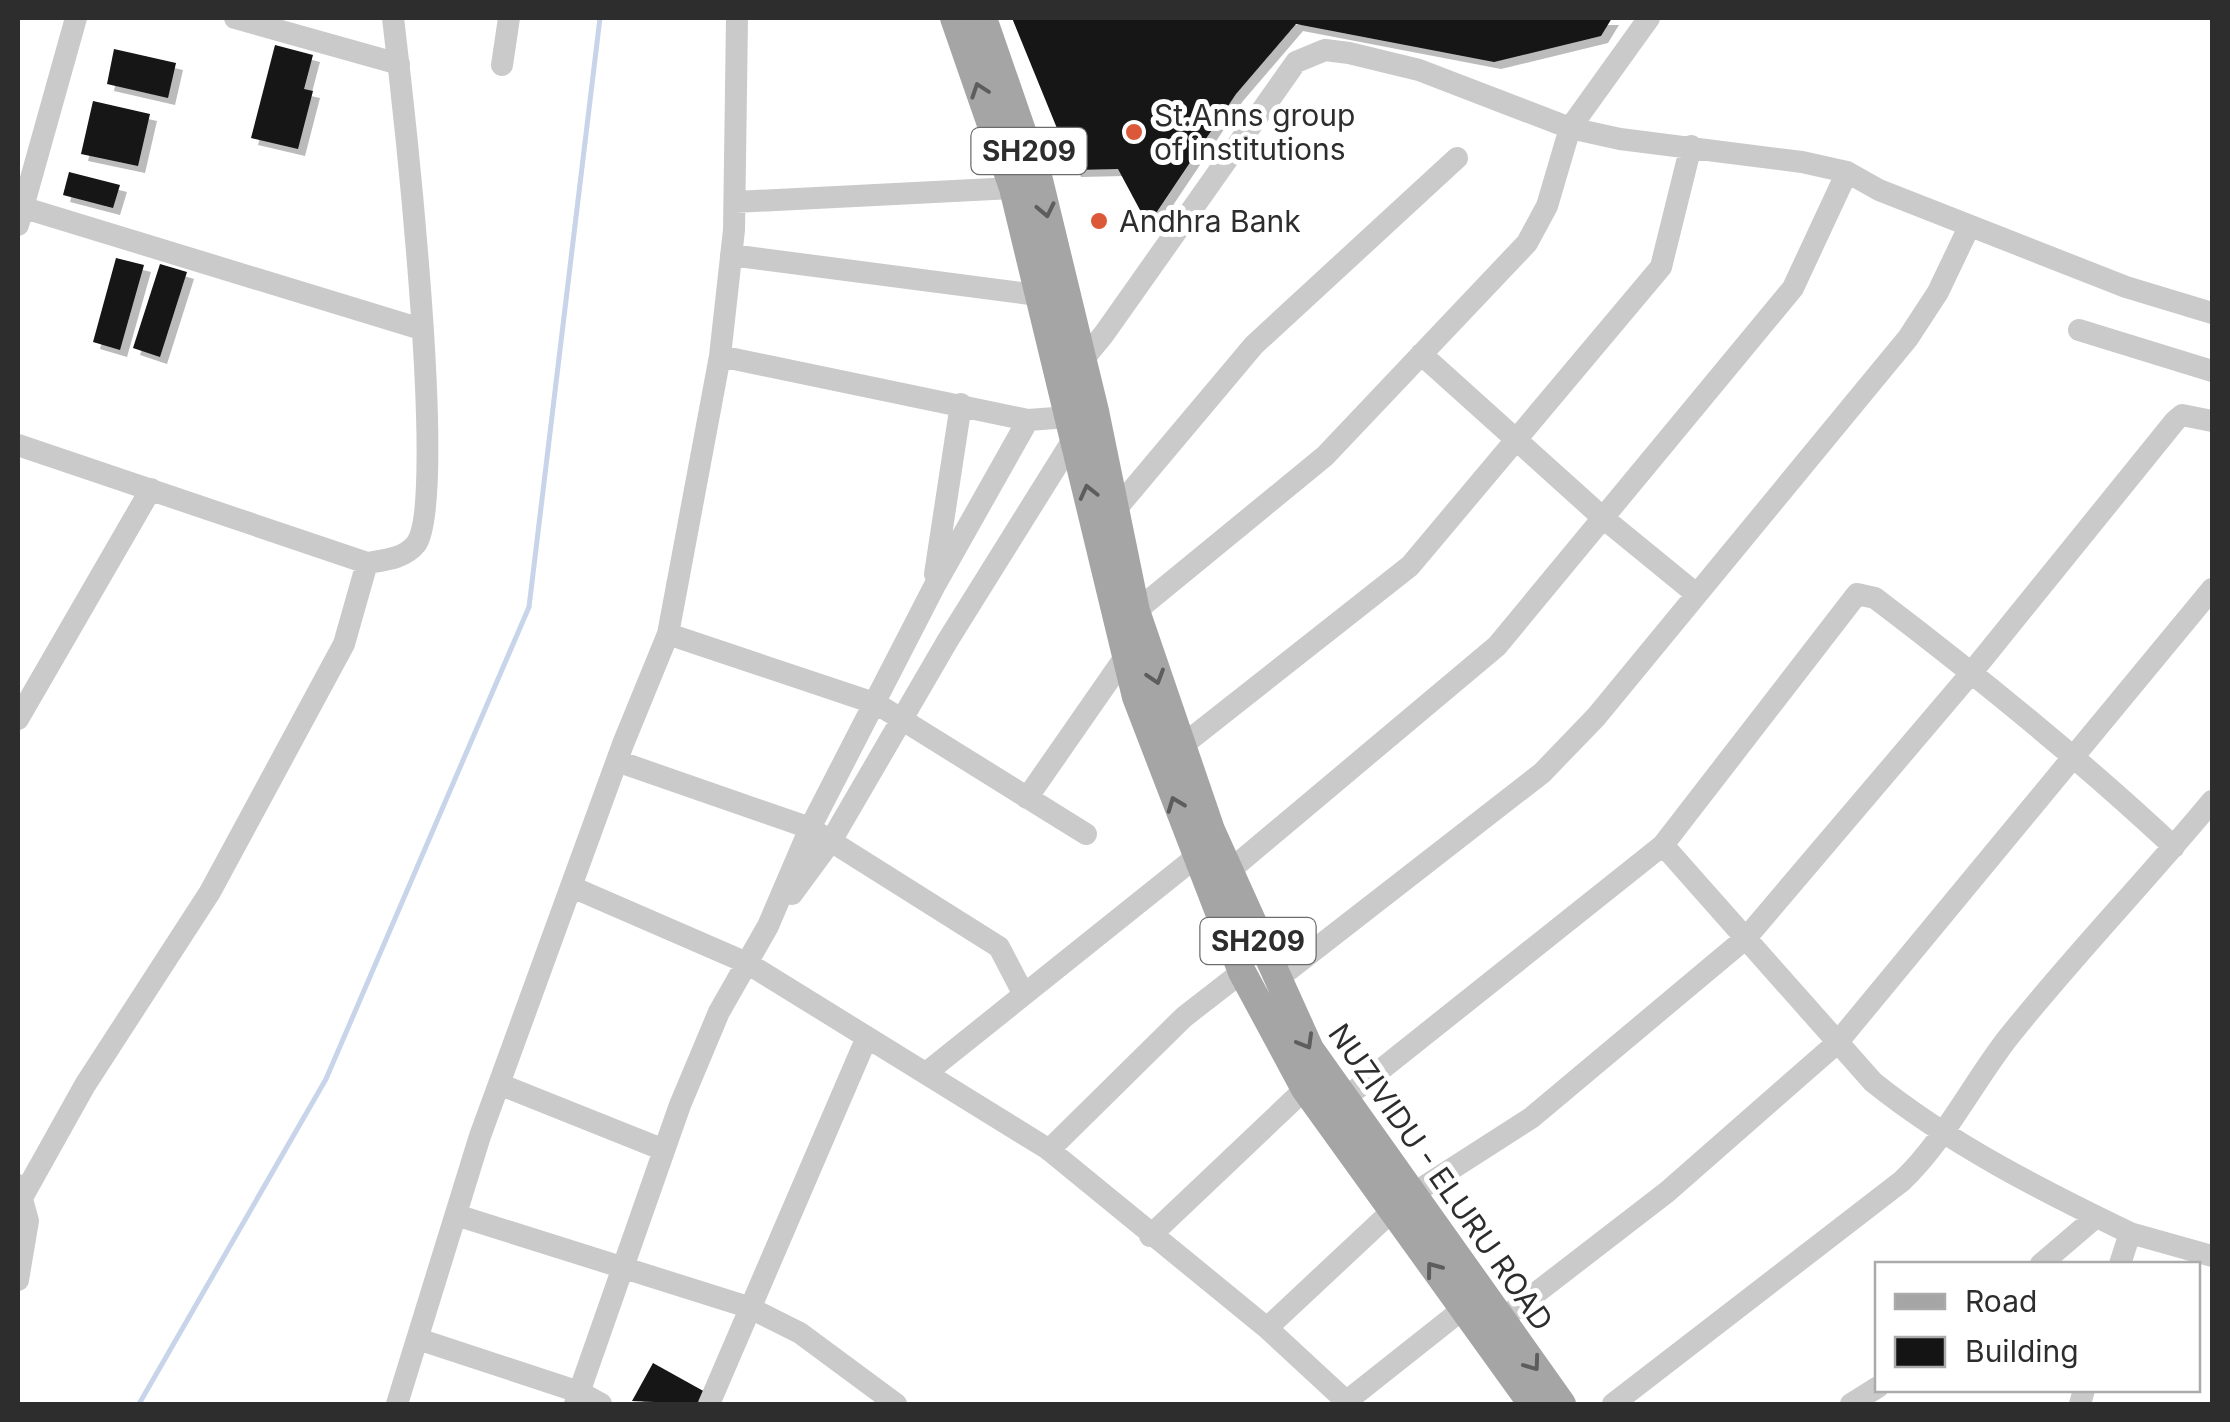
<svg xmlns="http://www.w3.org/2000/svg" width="2230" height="1422" font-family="Inter,sans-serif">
<defs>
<filter id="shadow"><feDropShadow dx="7" dy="7" stdDeviation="0" flood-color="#0004"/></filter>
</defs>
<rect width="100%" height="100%" fill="#fff"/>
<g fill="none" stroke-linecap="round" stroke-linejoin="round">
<!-- stream -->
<path stroke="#c8d4e9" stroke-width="5" d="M139,1404L326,1079L529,607L600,18"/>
</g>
<!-- building -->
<path fill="#141414" filter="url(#shadow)" d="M1012,18H1612L1601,36L1494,62L1296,24L1236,94L1148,225L1118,169L1074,170Z
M275,45L313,55L304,89L313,91L298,149L251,138Z
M114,49L176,63L168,98L107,84Z
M93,101L150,114L138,166L81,154Z
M69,172L120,185L113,208L63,195Z
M116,258L144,265L120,350L93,342Z
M160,264L187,272L160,357L133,348Z
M653,1363L707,1393L701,1404L632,1401Z"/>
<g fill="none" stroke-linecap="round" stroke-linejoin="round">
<!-- minor -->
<path stroke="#cacaca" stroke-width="22" d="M235,18L399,64
M502,65L509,18
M735,202L1013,188
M18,206L421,329
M18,225L76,18
M731,255L1037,295
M2079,330L2212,371
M1421,354L1602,517L1695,593
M720,356L1028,420L1082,416
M1072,364L1081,362L1104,334L1296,62L1325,50L1349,53L1419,70L1570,128L1620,139L1802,162L1847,172L1879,190L2126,287L2212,313
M18,445L367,563C384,560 404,559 416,544C449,501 402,92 393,18
M1117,508L1254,345L1457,158
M935,574L961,404
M1136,611L1325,456L1527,243L1547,206L1570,128L1649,18
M668,634L877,704L1086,834
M18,719L151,489
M1179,748L1410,566L1661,267L1691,146
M617,761L810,828L999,947L1023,993
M1027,798L1125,657
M1663,845L1873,1082C1950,1144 2041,1190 2130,1233L2120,1264
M1229,871L1497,646L1793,288L1847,172
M572,887L747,963L1048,1149L1267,1328L1347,1402
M792,894L831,841L948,640L1074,438
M1277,979L1542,773L1596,717L1908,338L1938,292L1969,227
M926,1073L1196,857
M499,1084L664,1150
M1334,1107L1663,845L1857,594L1875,598C1979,677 2079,758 2174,847
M1049,1150L1184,1017L1242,972
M18,1185L28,1221L18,1280
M1411,1195L1531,1118L1746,938L1972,672L2175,421L2182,415L2212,421
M23,1196L85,1085L210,892L344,644L367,563
M456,1215L748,1307L800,1333L896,1404
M2130,1233L2212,1256
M1150,1236L1305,1089
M2041,1264L2096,1217
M1501,1320L1667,1192L1837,1043L2212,589
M1267,1328L1391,1212
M418,1339L579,1392L601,1404
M397,1404L480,1136L623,744L668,634L720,356L734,230L737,18
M575,1404L680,1105L719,1012L768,926L810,828L935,585L1028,420
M709,1404L867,1037
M1343,1404L1463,1309
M1613,1404L1902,1181C1944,1141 1971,1086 2007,1039C2072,957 2146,881 2212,801
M1851,1404L1878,1387
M2080,1404L2084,1390"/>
<!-- major -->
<path stroke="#a5a5a5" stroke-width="28" d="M954,18L1013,188L1136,697L1242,972L1305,1089L1532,1404
M983,18L1039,180L1095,411L1136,611L1211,830L1310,1049L1562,1404"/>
</g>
<!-- one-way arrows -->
<defs><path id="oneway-chevron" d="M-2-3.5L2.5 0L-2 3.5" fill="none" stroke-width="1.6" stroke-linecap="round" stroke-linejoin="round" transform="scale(2.5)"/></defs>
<g stroke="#5d5d5d">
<use href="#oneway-chevron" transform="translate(979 90) rotate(-109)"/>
<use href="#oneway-chevron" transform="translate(1046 210) rotate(78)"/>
<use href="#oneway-chevron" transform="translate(1088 492) rotate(-104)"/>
<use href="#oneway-chevron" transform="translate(1156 677) rotate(73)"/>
<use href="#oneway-chevron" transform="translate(1175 804) rotate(-111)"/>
<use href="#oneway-chevron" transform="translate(1306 1042) rotate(60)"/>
<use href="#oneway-chevron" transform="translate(1433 1269) rotate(-127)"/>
<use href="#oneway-chevron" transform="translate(1533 1364) rotate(54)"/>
</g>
<!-- markers -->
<g fill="#db5939" stroke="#fff" stroke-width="4">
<circle cx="1134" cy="132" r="10"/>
<circle cx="1099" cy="221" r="10"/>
</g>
<g text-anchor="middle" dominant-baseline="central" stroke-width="10" stroke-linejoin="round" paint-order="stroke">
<!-- shield labels -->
<g fill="#fff" stroke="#6c6c6c" stroke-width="2.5">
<rect x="971.5" y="128" width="115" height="46" rx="8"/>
<rect x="1200.5" y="918" width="115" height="46" rx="8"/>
</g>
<g font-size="28" font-weight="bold" fill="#2d2d2d">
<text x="1029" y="151">SH209</text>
<text x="1258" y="941">SH209</text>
</g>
<!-- poi labels -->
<g font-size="30" fill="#2d2d2d" stroke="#fff" text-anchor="start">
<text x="1154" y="115">St.Anns group<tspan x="1154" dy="34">of institutions</tspan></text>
<text x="1119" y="221">Andhra Bank</text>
</g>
<!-- street labels -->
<g font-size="30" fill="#2d2d2d" stroke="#fff">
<text transform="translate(1441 1177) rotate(55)">NUZIVIDU - ELURU ROAD</text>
</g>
</g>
<!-- border -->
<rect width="2230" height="1422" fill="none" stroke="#2d2d2d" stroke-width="40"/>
<!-- legend -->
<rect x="1875" y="1262" width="325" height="130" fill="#ffffff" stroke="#ababab" stroke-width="2.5"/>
<rect x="1895" y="1294" width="50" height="15" fill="#a5a5a5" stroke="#ababab" stroke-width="2.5"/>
<text x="1965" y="1312" font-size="30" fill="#2d2d2d">Road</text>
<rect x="1895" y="1337" width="50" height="30" fill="#141414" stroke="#ababab" stroke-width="2.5"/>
<text x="1965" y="1362" font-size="30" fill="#2d2d2d">Building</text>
</svg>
